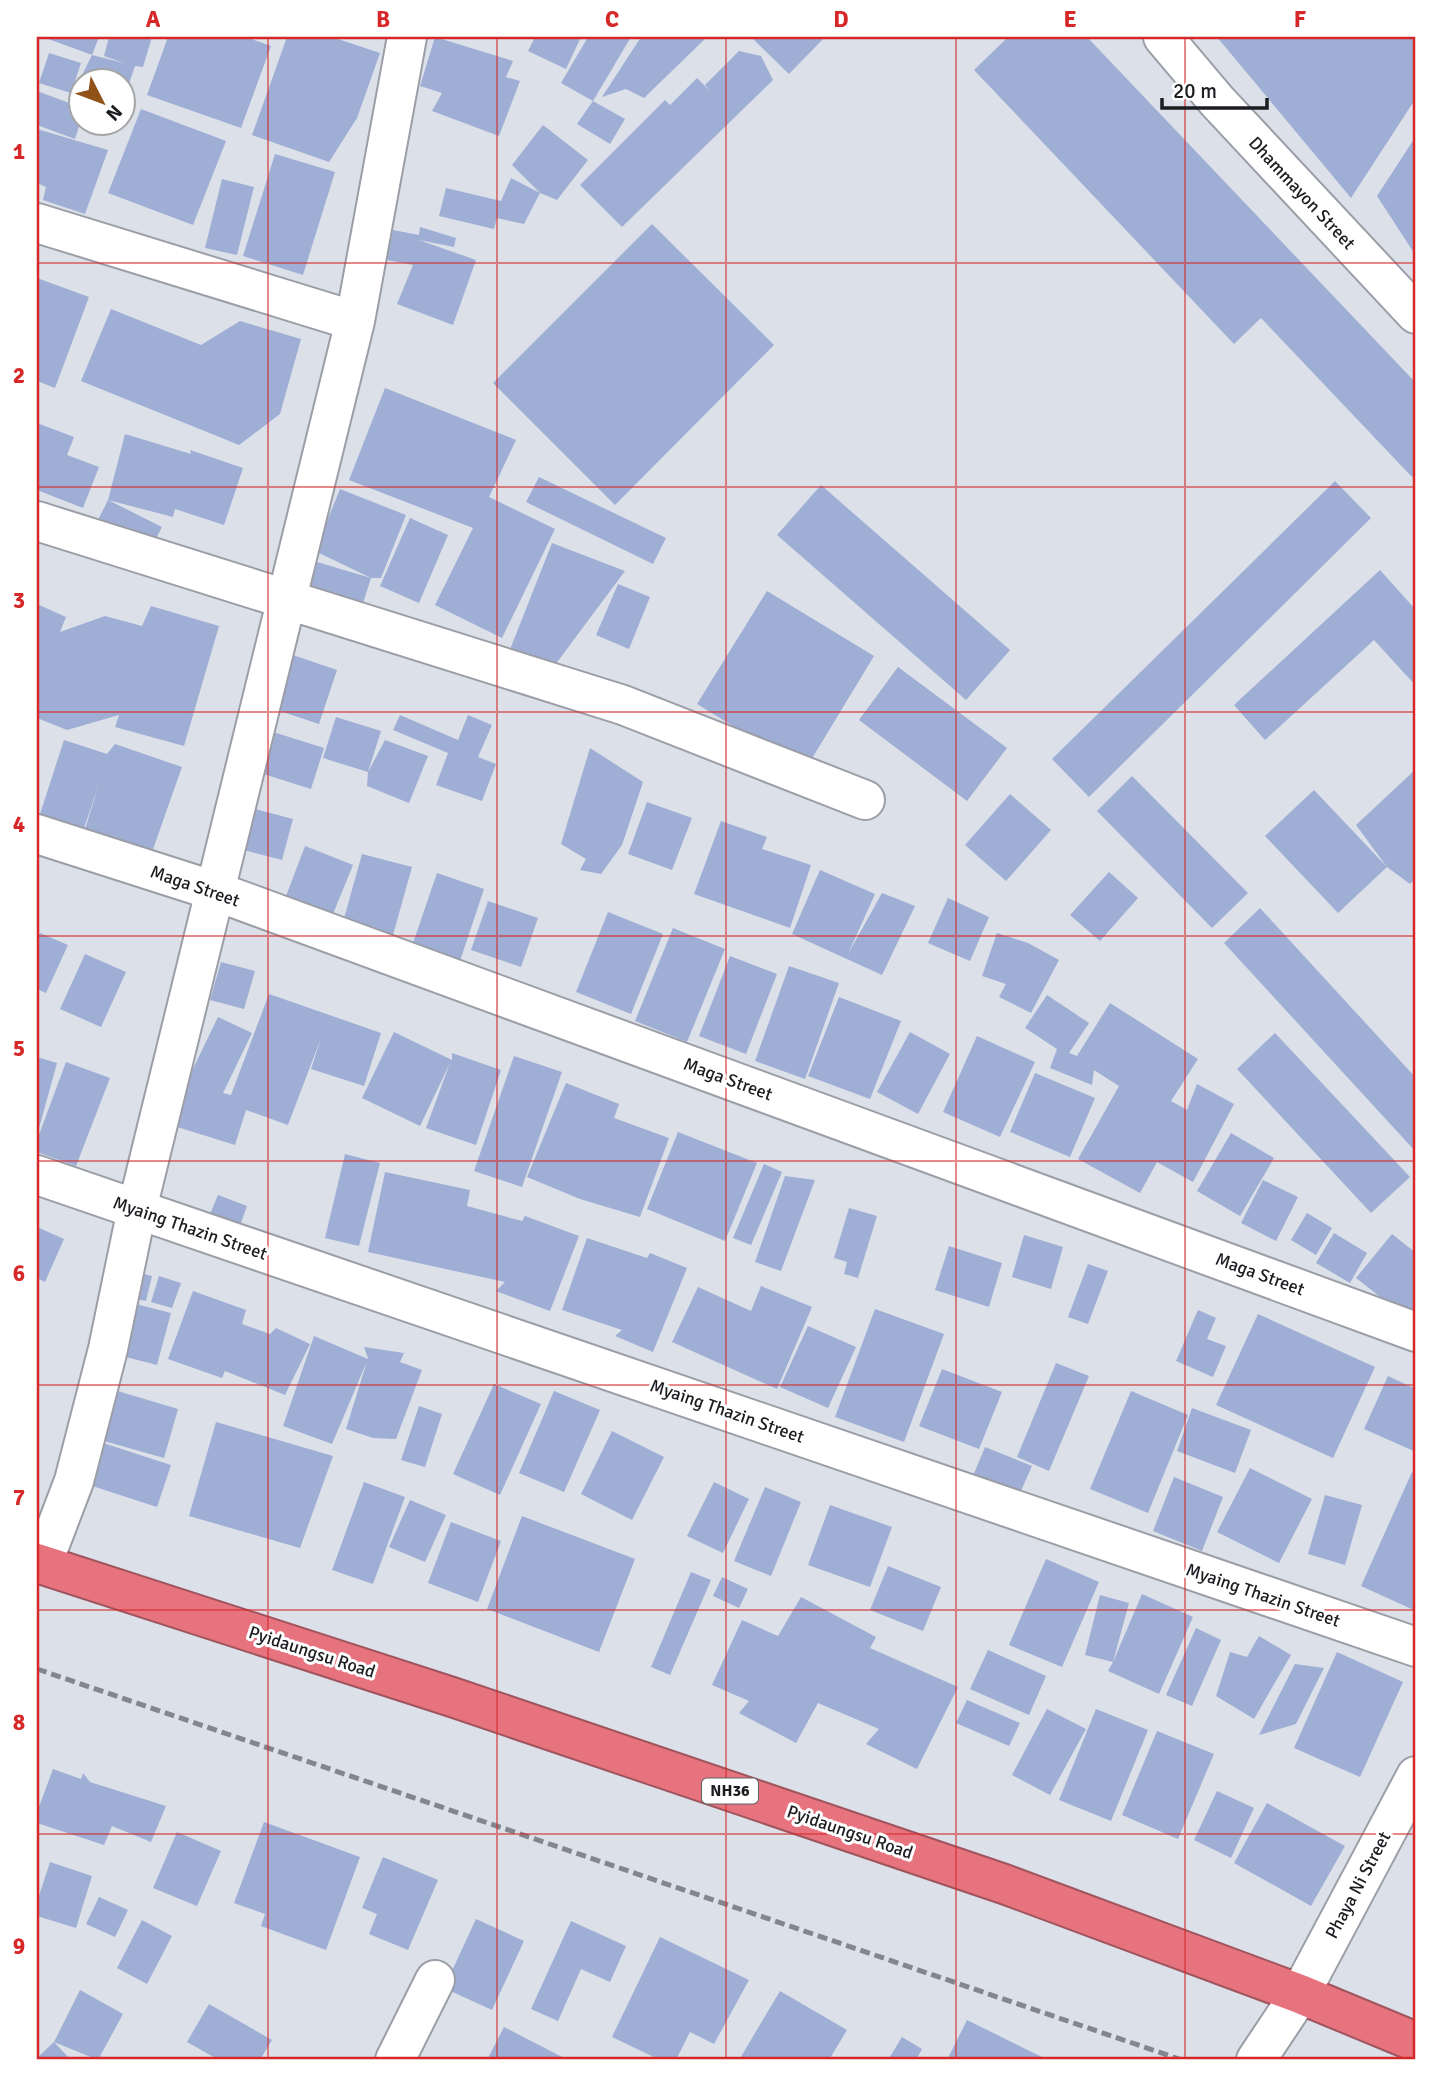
<svg xmlns="http://www.w3.org/2000/svg" width="1453" height="2097" font-family="Signika,sans-serif">
<rect width="100%" height="100%" fill="#dce0e9"/>
<!-- building -->
<path fill="#9eaed4" d="M43,37H99L92,55Z
M109,37H152L143,67L135,66L125,95L122,94V80L80,79L92,55L124,63L104,56Z
M168,37H246L271,46L241,128L147,95Z
M287,37H332L380,53L357,118L329,162L252,135Z
M435,37L513,61L506,77L520,81L499,136L432,111L442,93L420,86Z
M535,37H581L566,69L528,51Z
M588,37H631L593,101L561,83Z
M641,37H707L644,98L626,89L602,97Z
M756,37H825L789,74L753,39Z
M1008,37H1087L1416,383V472L1412,477L1261,318L1234,344L974,70Z
M1217,37H1416V98L1351,198Z
M739,51L761,56L773,80L622,227L580,185L665,100L670,105L697,78L710,91L705,85Z
M49,53L81,63L71,93L39,83Z
M37,91L80,107V123L75,139L37,125Z
M593,101L625,119L610,144L577,124Z
M141,109L226,141L193,225L108,193Z
M543,125L588,160L557,200L540,193L512,165Z
M37,129L108,150L85,214L43,200L46,187L37,183Z
M1416,136V256L1377,196Z
M275,154L335,172L303,275L243,256Z
M511,178L540,193L524,224L497,218L494,229L439,216L446,188L501,201Z
M222,179L254,187L237,255L205,248Z
M652,224L774,345L615,505L493,383Z
M420,227L456,238L454,247L419,240L476,260L453,325L397,304L413,265L387,260L393,230L419,235Z
M37,278L89,297L55,388L37,381Z
M111,309L201,345L240,321L301,339L280,414L239,445L81,381Z
M385,388L516,440L489,497L555,529L502,638L435,605L473,528L349,480Z
M37,423L74,437L67,455L99,467L83,508L37,490Z
M125,434L191,454L190,450L243,468L224,525L175,509L173,517L108,500L162,527L150,550L96,524L108,500Z
M539,477L666,538L653,564L526,502Z
M1335,481L1371,518L1089,797L1052,759Z
M821,485L1010,650L966,700L777,535Z
M340,489L406,515L381,578H371L359,616L305,601L317,562L371,578L315,551Z
M410,518L448,535L419,603L380,586Z
M552,543L625,571L552,669L509,652Z
M1380,570L1416,610V686L1374,640L1265,740L1234,705Z
M618,584L650,597L629,649L596,635Z
M767,591L874,656L805,770L697,704Z
M37,604L66,617L60,632L105,616L142,626L151,606L219,626L184,746L115,727L119,715L67,730L37,718Z
M290,654L337,670L319,724L271,708Z
M898,667L1007,748L967,801L859,720Z
M400,715L458,740L468,715L492,725L478,757L496,764L482,801L436,785L448,753L393,730Z
M336,717L381,731L368,772L323,758Z
M270,731L324,748L311,789L257,772Z
M64,740L107,754L115,744L182,767L152,852L85,829L99,784L84,828L40,814Z
M385,740L428,756L409,803L367,786L368,772Z
M590,748L643,782L622,845L601,874L580,870L586,859L561,844Z
M1416,769V878L1410,884L1387,867L1338,913L1265,836L1314,790L1387,867L1356,825Z
M1132,776L1248,893L1212,928L1097,811Z
M1010,794L1051,830L1006,881L965,845Z
M647,802L692,818L672,870L628,854Z
M251,808L293,819L282,860L240,849Z
M721,821L767,837L762,849L811,865L790,928L694,894Z
M305,846L353,865L333,914L286,896Z
M362,854L412,867L393,935L343,922Z
M820,870L875,894L848,954L882,893L915,906L882,975L792,934Z
M1109,872L1138,898L1100,941L1070,915Z
M437,873L484,889L460,961L412,946Z
M948,898L989,917L970,961L928,943Z
M488,901L538,918L521,967L471,950Z
M1260,908L1416,1078V1152L1224,943Z
M608,912L663,934L631,1014L576,992Z
M673,928L725,949L687,1042L635,1021Z
M40,933L68,945L46,993L37,989V940Z
M997,933L1028,943L1059,960L1031,1013L999,997L1006,984L982,976Z
M85,954L126,972L101,1027L60,1009Z
M730,956L777,974L746,1054L699,1036Z
M221,962L255,971L244,1009L210,1000Z
M789,966L839,983L805,1079L755,1061Z
M269,994L381,1033L364,1086L311,1069L321,1038L288,1125L246,1110L235,1145L171,1125L189,1077L218,1017L252,1033L223,1093L231,1095Z
M1047,995L1089,1023L1069,1053L1077,1056L1110,1003L1198,1059L1171,1101L1187,1110L1197,1084L1234,1104L1193,1182L1157,1162L1140,1193L1078,1159L1119,1086L1094,1070L1092,1085L1050,1068L1057,1049L1025,1028Z
M839,997L901,1021L870,1099L808,1076Z
M394,1032L452,1060V1053L501,1070L476,1145L426,1128L450,1063L420,1126L362,1098Z
M910,1032L950,1054L918,1114L877,1092Z
M1275,1033L1410,1177L1371,1213L1237,1069Z
M977,1036L1035,1062L1000,1137L943,1112Z
M514,1056L562,1072L522,1187L474,1171Z
M37,1057L57,1063L38,1132H37Z
M66,1062L110,1078L76,1166L37,1152V1140Z
M1035,1073L1095,1098L1070,1157L1010,1132Z
M566,1083L619,1104L614,1118L669,1138L640,1217L580,1199L527,1177Z
M678,1132L757,1163L725,1241L647,1209Z
M1231,1133L1274,1158L1240,1216L1197,1191Z
M345,1154L380,1163L359,1246L325,1238Z
M764,1164L782,1172L751,1245L733,1238Z
M385,1172L470,1190L467,1206L522,1221L525,1216L579,1236L550,1311L496,1291L505,1282L368,1252Z
M785,1176L815,1180L781,1271L755,1262Z
M1263,1180L1298,1197L1276,1241L1241,1223Z
M218,1195L247,1206L238,1231L208,1219Z
M849,1208L877,1216L858,1278L844,1274L847,1262L834,1258Z
M1307,1213L1332,1228L1316,1255L1291,1240Z
M37,1227L64,1239L45,1282L37,1278Z
M1334,1233L1367,1253L1350,1283L1316,1263Z
M1392,1234L1416,1253V1304L1406,1317L1356,1278Z
M1024,1235L1063,1247L1051,1289L1012,1277Z
M587,1238L647,1258L650,1253L687,1268L653,1352L615,1336L622,1330L562,1310Z
M949,1246L1002,1263L989,1307L935,1290Z
M1088,1264L1108,1271L1088,1324L1068,1317Z
M131,1271L152,1276L146,1301L126,1297Z
M159,1276L181,1283L172,1308L151,1302Z
M761,1286L812,1307L777,1389L672,1342L698,1287L751,1311Z
M193,1291L246,1310L242,1324L270,1334L276,1328L310,1344L285,1395L225,1371L222,1378L168,1359Z
M128,1302L171,1313L157,1365L114,1354Z
M875,1309L944,1334L904,1442L835,1417Z
M1198,1310L1216,1318L1207,1339L1226,1346L1213,1377L1176,1361Z
M1258,1314L1375,1367L1333,1458L1216,1405Z
M808,1326L856,1347L828,1408L780,1387Z
M314,1336L368,1359L332,1444L283,1426Z
M364,1347L404,1353L400,1362L422,1370L396,1439L373,1438L346,1429L368,1358Z
M1056,1363L1089,1376L1049,1471L1017,1457Z
M942,1369L1002,1392L979,1449L919,1426Z
M1388,1376L1416,1389V1452L1364,1429Z
M494,1384L541,1404L500,1495L453,1474Z
M111,1389L178,1409L164,1458L97,1439Z
M554,1391L600,1410L564,1492L519,1473Z
M1131,1391L1188,1415L1148,1513L1090,1489Z
M419,1406L442,1414L425,1467L401,1460Z
M1192,1408L1251,1430L1235,1473L1177,1451Z
M216,1422L333,1456L300,1548L189,1516Z
M612,1431L664,1457L632,1520L581,1494Z
M100,1442L171,1465L157,1507L86,1484Z
M985,1447L1032,1466L1016,1502L970,1483Z
M1250,1468L1312,1499L1279,1563L1217,1532Z
M1412,1472L1416,1474V1611L1361,1586Z
M1174,1477L1223,1497L1202,1551L1153,1531Z
M364,1482L405,1497L373,1584L332,1570Z
M714,1482L749,1499L723,1553L687,1536Z
M765,1487L801,1502L771,1576L734,1561Z
M1325,1495L1362,1505L1345,1565L1308,1554Z
M410,1500L446,1515L425,1562L389,1547Z
M830,1505L892,1527L870,1587L808,1565Z
M522,1516L635,1559L599,1652L487,1609Z
M451,1522L501,1541L478,1602L428,1583Z
M1046,1559L1099,1582L1062,1667L1009,1645Z
M888,1566L941,1587L923,1631L870,1610Z
M691,1572L711,1580L670,1675L651,1667Z
M722,1577L748,1589L739,1608L713,1596Z
M1142,1594L1193,1617L1159,1694L1108,1671L1113,1662L1085,1655L1100,1595L1129,1603L1113,1662Z
M801,1597L876,1637L870,1648L958,1687L917,1769L866,1744L879,1729L818,1703L796,1743L739,1713L749,1701L712,1685L742,1620L778,1636Z
M1196,1628L1221,1640L1192,1706L1166,1695Z
M1259,1636L1291,1655L1254,1719L1216,1696L1230,1652L1247,1657Z
M988,1650L1046,1676L1029,1715L970,1689Z
M1337,1652L1403,1682L1360,1777L1294,1748Z
M1295,1664L1324,1668L1296,1724L1259,1735Z
M967,1700L1020,1723L1009,1746L956,1723Z
M1047,1709L1086,1729L1050,1795L1012,1775Z
M1096,1709L1148,1730L1111,1821L1059,1800Z
M1157,1731L1214,1754L1178,1839L1122,1815Z
M53,1769L81,1779L83,1773L90,1782L166,1806L151,1842L112,1826L104,1845L37,1823V1812Z
M1217,1791L1254,1808L1231,1858L1194,1840Z
M1267,1803L1345,1846L1311,1906L1234,1863Z
M264,1822L360,1857L326,1950L261,1926L265,1914L234,1903Z
M177,1832L221,1851L197,1906L153,1888Z
M383,1857L438,1880L408,1950L369,1934L377,1914L362,1908Z
M50,1862L92,1876L76,1928L37,1916V1902Z
M99,1897L128,1910L115,1937L86,1924Z
M476,1919L524,1941L492,2010L444,1988Z
M142,1920L172,1936L147,1984L117,1968Z
M571,1921L626,1946L610,1982L581,1969L558,2021L531,2009Z
M660,1937L749,1980L714,2044L690,2032L676,2060H660L612,2037Z
M80,1990L123,2014L98,2060L54,2042Z
M780,1991L847,2030L829,2060H739Z
M209,2004L272,2040L260,2060H219L187,2042Z
M967,2020L1048,2060H947Z
M504,2027L568,2060H487Z
M902,2037L922,2049L916,2060H888Z
M54,2042L71,2060H37V2058Z"/>
<g fill="none" stroke-linecap="round" stroke-linejoin="round">
<!-- minor casing -->
<g stroke="#9b9ea7" stroke-width="42">
<path id="minor" d="M1163,37L1217,101L1416,314
M37,223L355,321
M37,521L623,705L865,800
M37,834L215,891L1416,1332
M37,1175L1416,1647
M42,1565L74,1481L108,1349L137,1209L355,321L407,37
M395,2060L435,1980
M1256,2060L1300,1994L1416,1776"/>
</g>
<!-- highway casing -->
<g stroke="#a0555e" stroke-width="42">
<path id="highway" d="M37,1563L452,1697L1004,1884L1300,1994L1416,2042"/>
</g>
<!-- minor -->
<use href="#minor" stroke="#fff" stroke-width="38"/>
<!-- highway -->
<use href="#highway" stroke="#e7737f" stroke-width="38"/>
<!-- rail -->
<path stroke="#83868d" stroke-width="5" stroke-dasharray="10 5" stroke-linecap="butt" d="M37,1669L1182,2060"/>
</g>
<!-- grid -->
<path fill="none" stroke="#d62828" stroke-width="2" stroke-opacity="0.55" d="M268,37V2060M497,37V2060M726,37V2060M956,37V2060M1185,37V2060M37,263H1416M37,487H1416M37,712H1416M37,936H1416M37,1161H1416M37,1385H1416M37,1610H1416M37,1834H1416"/>
<g text-anchor="middle" dominant-baseline="central" stroke-width="6" stroke-linejoin="round" paint-order="stroke">
<!-- shield labels -->
<rect fill="#fff" stroke="#5f6163" stroke-width="2" x="702" y="1778.5" width="56" height="25" rx="5"/>
<g font-size="16" font-weight="bold" fill="#1b1d20">
<text x="730" y="1791">NH36</text>
</g>
<!-- street labels -->
<g font-size="18" fill="#1b1d20" stroke="#fff">
<text transform="translate(1302 193) rotate(47)">Dhammayon Street</text>
<text transform="translate(195 886) rotate(19)">Maga Street</text>
<text transform="translate(728 1079) rotate(20)">Maga Street</text>
<text transform="translate(190 1228) rotate(19)">Myaing Thazin Street</text>
<text transform="translate(1260 1274) rotate(20)">Maga Street</text>
<text transform="translate(727 1411) rotate(19)">Myaing Thazin Street</text>
<text transform="translate(1263 1595) rotate(19)">Myaing Thazin Street</text>
<text transform="translate(312 1652) rotate(18)">Pyidaungsu Road</text>
<text transform="translate(850 1832) rotate(19)">Pyidaungsu Road</text>
<text transform="translate(1358 1885) rotate(-62)">Phaya Ni Street</text>
</g>
</g>
<!-- border -->
<rect width="1453" height="2097" fill="none" stroke="#ffffff" stroke-width="77"/>
<!-- north arrow -->
<g transform="translate(102 102) rotate(132)"><circle r="33" fill="#ffffff" stroke="#a4a5a6" stroke-width="2"/>
<path d="M0-5L12 26L0 18L-12 26Z" fill="#905218"/>
<text y="-10" font-size="19" font-weight="bold" text-anchor="middle" fill="#1b1d20">N</text>
</g>
<!-- scale -->
<path d="M1162 98v10h105v-10" fill="none" stroke="#1b1d20" stroke-width="3.5"/>
<text x="1173" y="98" font-size="21" fill="#1b1d20" stroke="#ffffff" stroke-width="5" paint-order="stroke">20 m</text>
<rect x="38" y="38" width="1376" height="2020" fill="none" stroke="#d62828" stroke-width="2.5"/>
<g font-size="23" text-anchor="middle" font-weight="bold" fill="#d62828">
<text x="153" y="27">A</text>
<text x="383" y="27">B</text>
<text x="612" y="27">C</text>
<text x="841" y="27">D</text>
<text x="1070" y="27">E</text>
<text x="1300" y="27">F</text>
<text x="19" y="159">1</text>
<text x="19" y="383">2</text>
<text x="19" y="608">3</text>
<text x="19" y="832">4</text>
<text x="19" y="1056">5</text>
<text x="19" y="1281">6</text>
<text x="19" y="1505">7</text>
<text x="19" y="1730">8</text>
<text x="19" y="1954">9</text>
</g>
</svg>
